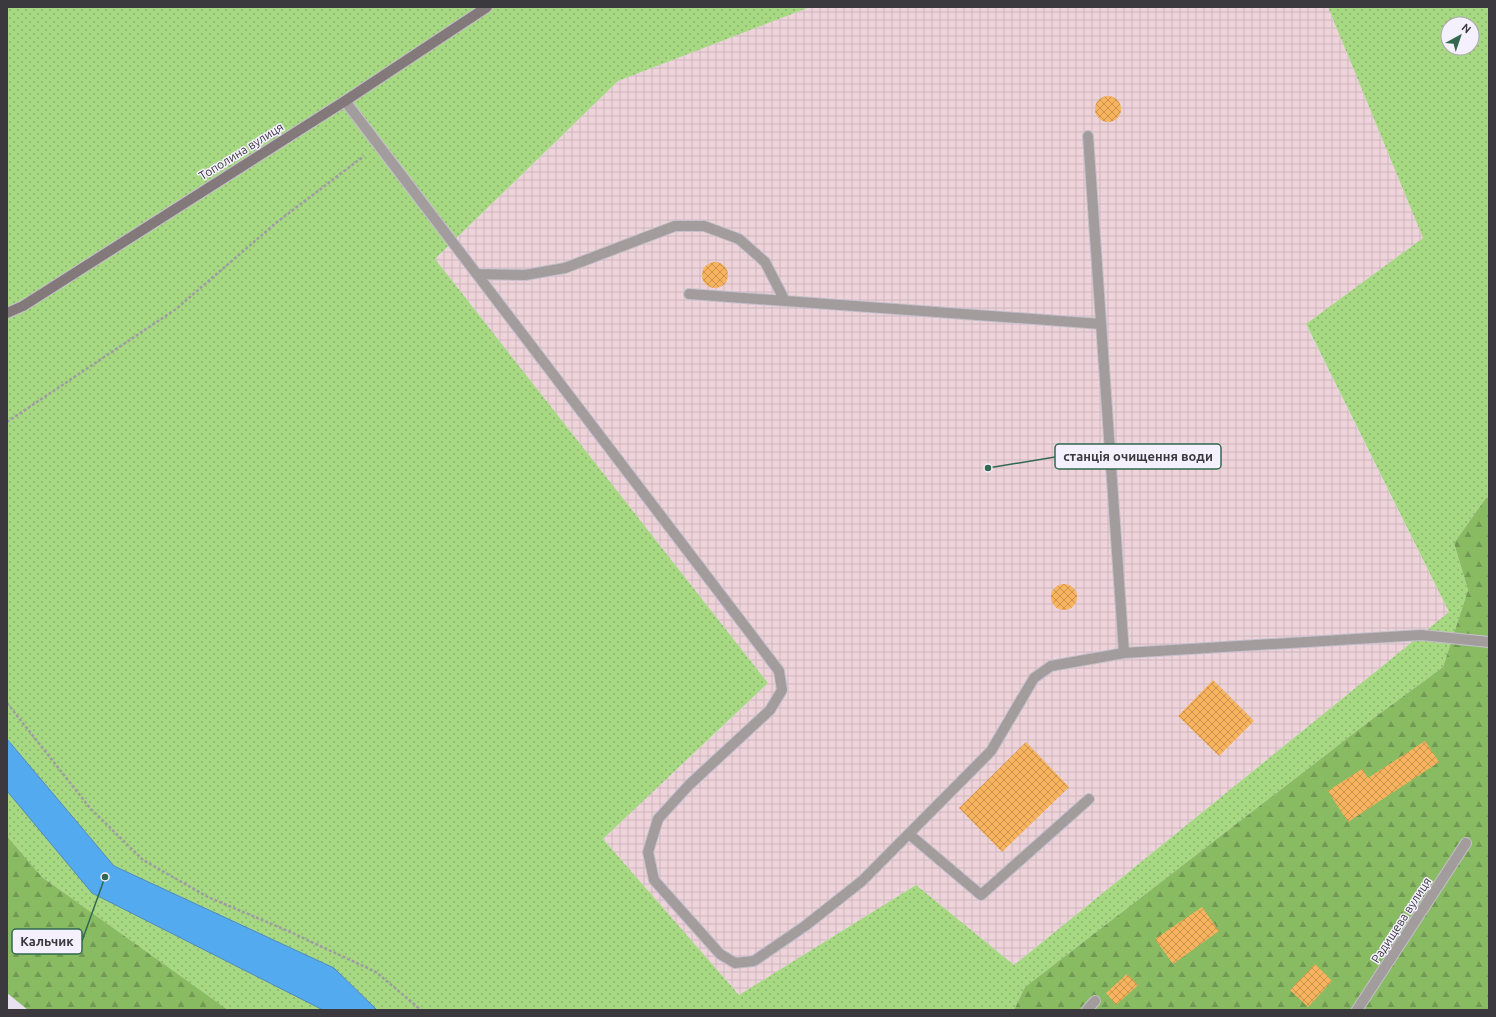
<svg xmlns="http://www.w3.org/2000/svg" width="1496" height="1017" font-family="Ubuntu,sans-serif">
<defs>
<pattern id="industrial-grid" width="8" height="8" patternUnits="userSpaceOnUse"><rect width="8" height="8" fill="#eed4da"/><path d="M0 4h8M4 0v8" fill="none" stroke="#cdb7bc"/></pattern>
<pattern id="grass-dots" width="8" height="8" patternUnits="userSpaceOnUse"><rect width="8" height="8" fill="#a7d983"/><path d="M2 2h.1M6 6h.1" fill="none" stroke="#89b16d" stroke-width="1.8" stroke-linecap="round"/></pattern>
<pattern id="forest-firs" width="22" height="20" patternUnits="userSpaceOnUse"><rect width="22" height="20" fill="#89bb63"/><path d="M5 1l3.5 6h-7zM16 11l3.5 6h-7z" fill="#719953"/></pattern>
<pattern id="building-cross-hatch" width="8" height="8" patternUnits="userSpaceOnUse"><rect width="8" height="8" fill="#f8b35e"/><path d="M0 0l8 8M0 8l8-8" fill="none" stroke="#ca934f"/></pattern>
</defs>
<rect width="100%" height="100%" fill="#e8e2f0"/>
<!-- industrial -->
<path fill="url(#industrial-grid)" d="M810,7H1328L1423,238L1306,325L1449,612L1014,965L916,885L739,995L603,839L768,683L435,259L618,81Z"/>
<!-- grass -->
<path fill="url(#grass-dots)" fill-rule="evenodd" d="M7,7H810L618,81L435,259L768,683L603,839L739,995L916,885L1014,965L1449,612L1306,324L1423,238L1328,7H1489V497L1486,498L1454,543L1468,590L1443,667L1367,723L1025,987L1014,1010H377L334,968L114,866L7,739ZM1448,24H1472V48H1448Z
M7,791L92,893L323,1010H228L212,999L42,877L7,836Z"/>
<!-- forest -->
<path fill="url(#forest-firs)" d="M1489,497V1010H1014L1025,987L1367,723L1443,667L1468,590L1454,543L1486,498Z
M7,836L42,877L228,1010H28L7,993Z"/>
<!-- water -->
<path fill="#54aaee" stroke="#4c88b9" d="M7,739L114,866L334,968L377,1010H323L92,893L7,791Z"/>
<!-- building -->
<path fill="url(#building-cross-hatch)" d="M1095 109a13 13 0 1 1 26 0a13 13 0 1 1-26 0Z
M702 275a13 13 0 1 1 26 0a13 13 0 1 1-26 0Z
M1051 597a13 13 0 1 1 26 0a13 13 0 1 1-26 0Z
M1213,680L1254,721L1219,756L1178,716Z
M1425,741L1439,762L1348,822L1328,791L1362,769L1368,778Z
M1026,742L1069,787L1002,852L959,808Z
M1202,907L1219,931L1173,964L1155,939Z
M1315,964L1332,981L1308,1007L1290,990Z
M1127,974L1138,985L1116,1005L1106,993Z"/>
<g fill="none" stroke-linecap="round" stroke-linejoin="round">
<!-- service casing -->
<g stroke="#c5c0cc" stroke-width="12">
<path id="service" d="M345,101L779,671L782,690L770,710L689,785L658,819L648,852L654,880L720,954L735,963L754,961L805,926L862,881L991,751L1034,678L1051,666L1124,653L1421,635L1489,642
M1088,136L1124,653
M477,274L525,275L565,268L675,226H704L739,239L765,262L785,301
M689,294L1101,324
M909,834L981,895L1089,799
M1087,1010L1095,1001"/>
</g>
<!-- minor casing -->
<g stroke="#c5c0cc" stroke-width="12">
<path id="minor" d="M1357,1010L1466,843"/>
</g>
<!-- secondary casing -->
<g stroke="#c5c0cc" stroke-width="12">
<path id="secondary" d="M7,313L23,306L345,101L487,7"/>
</g>
<!-- path -->
<path stroke="#9f9ba5" stroke-width="2.5" stroke-dasharray="3 2" stroke-linecap="butt" d="M7,422L176,309L277,222L364,156
M7,703L90,808L143,860L208,897L288,931L376,972L421,1010"/>
<!-- service -->
<use href="#service" stroke="#a39c9d" stroke-width="10"/>
<!-- minor -->
<use href="#minor" stroke="#a39c9d" stroke-width="10"/>
<!-- secondary -->
<use href="#secondary" stroke="#83787a" stroke-width="10"/>
</g>
<g text-anchor="middle" dominant-baseline="central" stroke-width="3" stroke-linejoin="round" paint-order="stroke">
<!-- street labels -->
<g font-size="12" fill="#3b393e" stroke="#f5f0fe">
<text transform="translate(241 151) rotate(-32)">Тополина вулиця</text>
<text transform="translate(1401 920) rotate(-57)">Радищева вулиця</text>
</g>
</g>
<!-- callouts -->
<path fill="none" stroke="#31684f" stroke-width="1.5" d="M988 468L1055 457M105 877L82 941"/>
<g fill="#31684f" stroke="#f5f0fe" stroke-width="1.5">
<circle cx="988" cy="468" r="4"/>
<circle cx="105" cy="877" r="4"/>
</g>
<g fill="#f5f0fe" stroke="#31684f" stroke-width="1.5">
<rect x="1055" y="444" width="166" height="25" rx="4"/>
<rect x="12" y="929" width="70" height="25" rx="4"/>
</g>
<g font-size="13" text-anchor="middle" font-weight="bold" fill="#3b393e">
<text x="1138" y="461">станція очищення води</text>
<text x="47" y="946">Кальчик</text>
</g>
<!-- border -->
<rect width="1496" height="1017" fill="none" stroke="#3b393e" stroke-width="16"/>
<!-- north arrow -->
<g transform="translate(1460 36) rotate(40)"><circle r="19" fill="#f5f0fe" stroke="#aba7b1"/>
<path d="M0-3L7 15L0 10L-7 15Z" fill="#31684f"/>
<text y="-6" font-size="11" font-weight="bold" text-anchor="middle" fill="#3b393e">N</text>
</g>
</svg>
